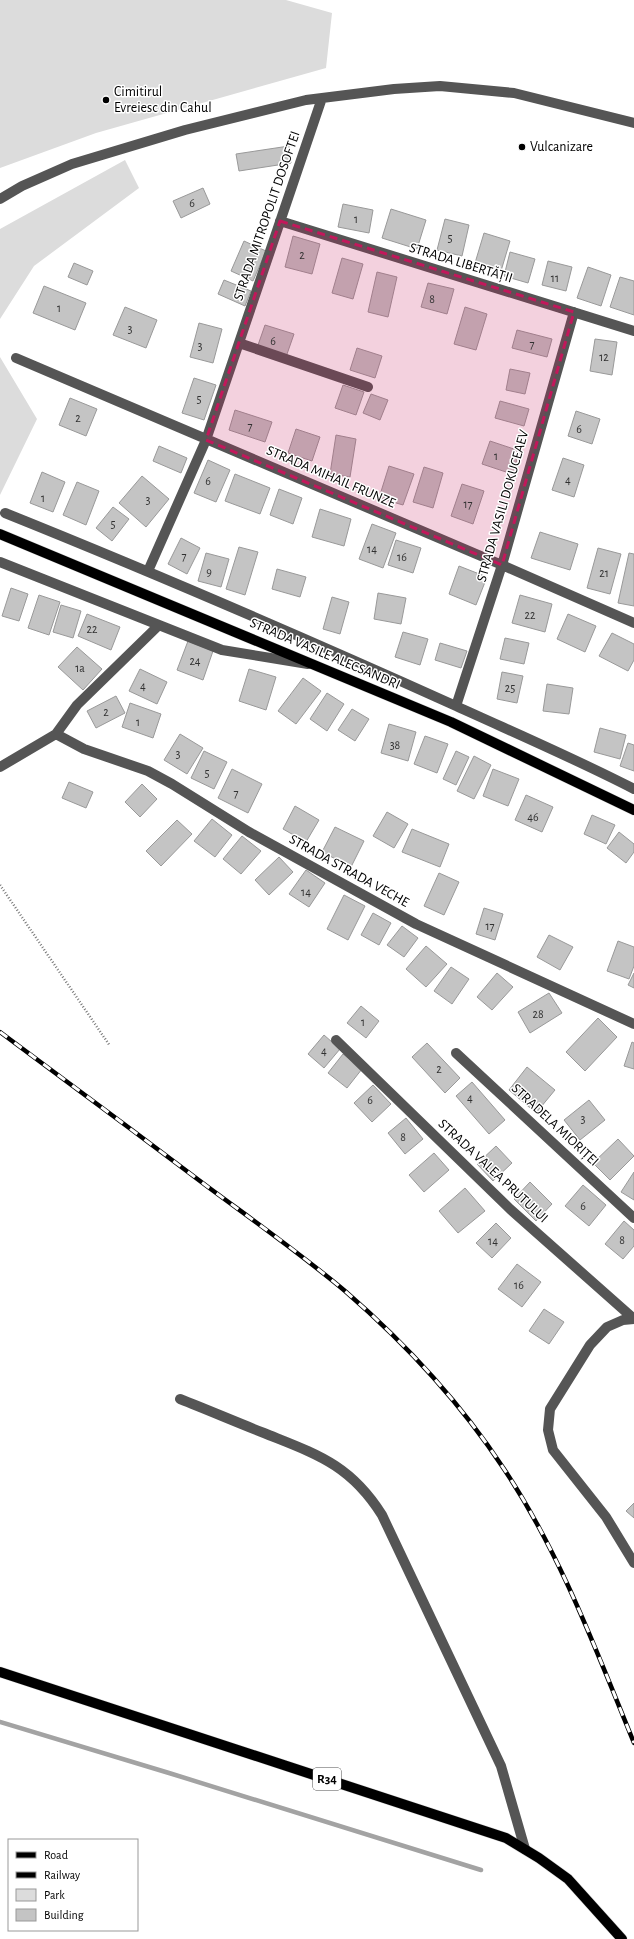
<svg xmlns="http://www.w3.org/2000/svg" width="634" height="1939" font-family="'Alegreya Sans',sans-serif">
<rect width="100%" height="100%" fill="#fff"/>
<!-- green -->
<path fill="#dcdcdc" d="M0,0H286L332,13L326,68L96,133L0,168Z
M125,160L139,188L34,266L0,319V229Z
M0,357L37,419L0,495Z"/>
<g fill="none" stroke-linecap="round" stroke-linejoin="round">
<!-- stream -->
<path stroke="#a3a3a3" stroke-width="4.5" d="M0,1722L169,1773L481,1870"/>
</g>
<!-- building -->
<path fill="#c4c4c4" stroke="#999" d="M289,146L291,163L239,171L236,154Z
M203,188L210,204L181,218L173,201Z
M343,204L373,210L369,233L338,227Z
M391,209L426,220L417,249L382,238Z
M445,219L469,225L462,256L437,250Z
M484,233L510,241L501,271L475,263Z
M293,236L320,244L312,274L285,267Z
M244,241L266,251L253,281L231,271Z
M510,252L535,259L528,283L504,276Z
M342,258L363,264L353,299L332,293Z
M548,261L572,267L566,291L542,285Z
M74,263L93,271L87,285L68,277Z
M588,267L611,275L601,306L577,298Z
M377,272L397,277L388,317L368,312Z
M620,277L634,281V315L610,307Z
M224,280L251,291L245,306L218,294Z
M428,283L454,289L447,314L421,307Z
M44,286L86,303L75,330L33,313Z
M125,307L157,320L146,348L113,335Z
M465,307L487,314L476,350L454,344Z
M199,323L222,329L213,363L190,357Z
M265,325L294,334L286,357L257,348Z
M517,330L552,339L547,357L512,348Z
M595,339L617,342L612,375L590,371Z
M357,348L382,356L375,378L350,370Z
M510,369L530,373L525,394L506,390Z
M194,378L216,385L204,420L182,413Z
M343,385L364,392L356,415L335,408Z
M371,394L388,400L380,420L363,413Z
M70,398L97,409L86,436L59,425Z
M500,401L529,409L524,426L495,418Z
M235,410L272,422L265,442L229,430Z
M576,411L600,419L592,444L568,436Z
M296,429L320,437L312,461L288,453Z
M336,435L356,439L350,477L330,474Z
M490,441L520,451L512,474L482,464Z
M159,446L187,458L181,473L153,461Z
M563,458L584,465L574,497L552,490Z
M208,460L230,470L216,502L194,493Z
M389,466L414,474L403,505L379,498Z
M424,467L443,473L433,508L413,502Z
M42,472L65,482L53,512L30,503Z
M235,474L270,488L260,514L225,501Z
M142,476L169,499L146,527L119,503Z
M77,482L99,491L86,525L63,515Z
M462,484L484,491L473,524L451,516Z
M279,489L302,498L293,524L270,515Z
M113,507L129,519L112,541L96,528Z
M320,509L351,519L344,546L312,537Z
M372,524L396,533L383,568L359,559Z
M540,532L578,544L570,570L531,558Z
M181,538L200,548L187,574L168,564Z
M396,540L421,548L413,573L388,565Z
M239,547L258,552L245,595L226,589Z
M598,548L621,554L610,594L587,588Z
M206,553L229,559L221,587L198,581Z
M629,553L634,554V606L618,603Z
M459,566L487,577L476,605L449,594Z
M277,569L306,577L300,597L272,589Z
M11,588L28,594L19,621L2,616Z
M378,593L406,598L401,624L374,619Z
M39,595L60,602L49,635L28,628Z
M520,595L552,604L545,632L512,623Z
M332,597L349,602L340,634L323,629Z
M61,605L81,611L73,638L53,632Z
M87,614L120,627L111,650L78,636Z
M568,614L596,626L585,652L557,639Z
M403,632L428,639L420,665L395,657Z
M612,633L634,644V660L628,671L599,656Z
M505,638L529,643L524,664L500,659Z
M188,641L213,651L203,680L177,670Z
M440,643L467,651L461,668L435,660Z
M77,647L102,669L83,690L58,667Z
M140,669L167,682L157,704L129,691Z
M249,669L276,677L266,710L239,701Z
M502,672L523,676L517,703L497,699Z
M303,678L321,691L296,724L278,711Z
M547,684L573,688L569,714L543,711Z
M327,693L344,704L327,731L310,719Z
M116,696L125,713L96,728L87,711Z
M130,703L161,714L153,738L122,727Z
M352,709L369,719L355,741L338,730Z
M389,724L416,732L408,761L381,753Z
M600,728L626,735L620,759L594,752Z
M180,734L203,748L187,774L164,760Z
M425,736L448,744L437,773L414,764Z
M628,743L634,745V771L620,766Z
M204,751L227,762L214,789L191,778Z
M456,751L469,757L456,785L443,779Z
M474,756L491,765L474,799L457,791Z
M232,769L262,784L248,813L218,798Z
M493,769L519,779L508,806L483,796Z
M69,782L93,792L86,808L62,798Z
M142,784L157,799L140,817L125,802Z
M526,795L553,807L542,832L515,820Z
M295,806L319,820L306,842L283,829Z
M387,812L408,824L394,848L373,836Z
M592,815L615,825L606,844L584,834Z
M212,819L232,835L215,857L194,841Z
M177,820L192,834L161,866L146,851Z
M335,827L364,841L351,867L322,852Z
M412,829L449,844L440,867L402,852Z
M619,832L634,844V852L626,863L607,848Z
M242,836L261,851L241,874L223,859Z
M279,857L293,872L269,895L255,880Z
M306,870L325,883L309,907L289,894Z
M439,873L459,882L444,915L424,906Z
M344,895L365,906L348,940L327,929Z
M484,908L503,914L495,940L476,934Z
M373,913L391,923L379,945L361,935Z
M402,926L418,938L404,957L387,945Z
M549,935L573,947L560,970L537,957Z
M618,941L634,947V966L629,979L607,971Z
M426,946L447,964L426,987L406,969Z
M451,967L469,979L452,1004L434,991Z
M497,973L513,987L492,1010L477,997Z
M634,973V988L628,985Z
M549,993L562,1013L530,1033L518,1012Z
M361,1006L379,1021L366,1038L347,1023Z
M598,1018L617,1037L585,1071L566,1052Z
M324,1035L340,1049L324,1068L308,1054Z
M632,1042L634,1043V1069L624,1066Z
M427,1043L460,1078L445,1093L412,1057Z
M343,1054L362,1069L347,1088L328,1073Z
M527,1067L555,1090L536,1113L509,1090Z
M472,1082L505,1120L489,1134L456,1096Z
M373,1085L391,1104L372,1122L354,1103Z
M589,1100L605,1120L580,1140L564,1120Z
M406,1118L423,1139L405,1154L388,1133Z
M618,1139L634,1156L610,1180L593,1163Z
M496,1146L512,1163L493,1181L477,1164Z
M434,1153L449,1170L424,1192L409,1175Z
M634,1172V1200L621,1192Z
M530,1182L552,1204L536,1221L514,1199Z
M583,1185L606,1205L589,1226L565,1206Z
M465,1188L485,1211L458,1233L439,1211Z
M624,1221L634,1230V1246L623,1259L605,1244Z
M496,1223L511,1238L492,1258L476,1243Z
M517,1264L541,1282L522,1307L498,1289Z
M544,1309L564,1322L549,1344L529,1331Z
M634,1503V1518L626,1511Z"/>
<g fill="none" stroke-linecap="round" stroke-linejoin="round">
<!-- major casing -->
<g stroke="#dbdbdb" stroke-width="11">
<path id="major" d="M0,534L451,722L634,810
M0,1672L506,1838L539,1858L568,1879L622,1939"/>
</g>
<!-- path -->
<path stroke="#777" stroke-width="2.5" stroke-dasharray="1 2" stroke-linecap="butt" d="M0,885L110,1046"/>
<!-- minor -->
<path stroke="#555" stroke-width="10" d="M0,199L22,186L72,164L185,130L306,100L394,89L440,86L514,93L634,123
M280,221L634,331
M239,343L368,387
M16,358L502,565L634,623
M5,513C157,574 307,639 456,706C515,733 576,759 634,789
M0,562L222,650L308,664
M148,571L206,440L322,98
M456,706L502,565L574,312
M56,734L84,749L148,771L172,784L249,832L416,924L634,1024
M0,767L56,734L77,705L158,626
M336,1040L510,1209L634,1319
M456,1053L634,1218
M634,1319L623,1320L607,1327L590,1345L550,1409L548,1430L553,1450L606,1517L634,1563
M180,1399C208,1410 236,1422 264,1433C316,1454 350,1464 382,1515L501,1766L525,1849"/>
<!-- major -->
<use href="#major" stroke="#000" stroke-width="10"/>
<!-- rail casing -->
<g stroke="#000" stroke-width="4.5">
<path id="rail" d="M0,1032C69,1083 139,1135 208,1187C254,1221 301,1254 345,1291C405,1343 460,1402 504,1469C560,1553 596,1650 634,1743"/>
</g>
<!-- rail -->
<use href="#rail" stroke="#fff" stroke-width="3" stroke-dasharray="9" stroke-linecap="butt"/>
</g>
<!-- marked area -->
<path fill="#c2185b" fill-opacity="0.2" stroke="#c2185b" stroke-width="3" stroke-dasharray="8 5" stroke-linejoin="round" d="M280,221L574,312L502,565L206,440Z"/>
<!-- markers -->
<g fill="#000" stroke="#fff" stroke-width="1.5">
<circle cx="106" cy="100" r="4"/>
<circle cx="522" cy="147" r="4"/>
</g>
<g text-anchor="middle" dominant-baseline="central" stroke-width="3" stroke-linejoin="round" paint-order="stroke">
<!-- number labels -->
<g font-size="12" fill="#313131">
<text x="192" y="203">6</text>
<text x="356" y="219">1</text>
<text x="450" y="238">5</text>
<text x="302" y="255">2</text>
<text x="555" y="278">11</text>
<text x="432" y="299">8</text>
<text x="59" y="308">1</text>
<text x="130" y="329">3</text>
<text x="273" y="341">6</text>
<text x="532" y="344">7</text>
<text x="200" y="346">3</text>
<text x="604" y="357">12</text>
<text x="199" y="399">5</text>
<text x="78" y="418">2</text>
<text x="250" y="426">7</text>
<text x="579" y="429">6</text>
<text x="496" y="456">1</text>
<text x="568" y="480">4</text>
<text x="208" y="481">6</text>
<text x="43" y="498">1</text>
<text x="148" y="500">3</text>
<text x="468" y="504">17</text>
<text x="113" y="524">5</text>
<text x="372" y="549">14</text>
<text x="184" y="556">7</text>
<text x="402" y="557">16</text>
<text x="209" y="572">9</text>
<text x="604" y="573">21</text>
<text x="530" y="615">22</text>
<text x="92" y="629">22</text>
<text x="195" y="661">24</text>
<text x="80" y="668">1a</text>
<text x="143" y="686">4</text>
<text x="510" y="688">25</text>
<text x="106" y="712">2</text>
<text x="138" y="722">1</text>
<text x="395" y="745">38</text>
<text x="178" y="754">3</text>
<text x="207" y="773">5</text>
<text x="236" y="793">7</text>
<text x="533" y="817">46</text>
<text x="306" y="892">14</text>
<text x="490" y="926">17</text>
<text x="538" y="1014">28</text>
<text x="363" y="1022">1</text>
<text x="324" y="1051">4</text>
<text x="439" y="1069">2</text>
<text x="470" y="1098">4</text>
<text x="370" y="1100">6</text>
<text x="583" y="1119">3</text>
<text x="403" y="1137">8</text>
<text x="583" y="1206">6</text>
<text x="622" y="1240">8</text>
<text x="493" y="1241">14</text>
<text x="519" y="1285">16</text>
</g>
<!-- shield labels -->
<rect fill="#fff" stroke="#4c4c4c" stroke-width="1" x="313" y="1768" width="28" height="22" rx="3"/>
<g font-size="13" font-weight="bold" fill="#000">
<text x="327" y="1779">R34</text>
</g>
<!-- poi labels -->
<g font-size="14" fill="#000" stroke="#fff" text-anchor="start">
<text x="114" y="92">Cimitirul<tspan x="114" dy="16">Evreiesc din Cahul</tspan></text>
<text x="530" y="147">Vulcanizare</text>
</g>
<!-- street labels -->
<g font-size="14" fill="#000" stroke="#fff">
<text transform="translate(267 216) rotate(-71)">STRADA MITROPOLIT DOSOFTEI</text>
<text transform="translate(461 263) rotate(17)">STRADA LIBERTĂȚII</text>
<text transform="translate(331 477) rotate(23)">STRADA MIHAIL FRUNZE</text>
<text transform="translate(503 506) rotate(-74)">STRADA VASILI DOKUCEAEV</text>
<text transform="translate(325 654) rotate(23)">STRADA VASILE ALECSANDRI</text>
<text transform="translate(349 871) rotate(29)">STRADA STRADA VECHE</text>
<text transform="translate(555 1125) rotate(43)">STRADELA MIORIȚEI</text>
<text transform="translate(493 1171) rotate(43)">STRADA VALEA PRUTULUI</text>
</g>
</g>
<!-- legend -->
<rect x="8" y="1839" width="130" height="92" fill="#ffffff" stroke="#999999"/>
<rect x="16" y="1852" width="20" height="6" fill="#000000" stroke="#999999"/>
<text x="44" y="1859" font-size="12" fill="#000000">Road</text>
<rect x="16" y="1872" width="20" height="6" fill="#000000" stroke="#999999"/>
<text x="44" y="1879" font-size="12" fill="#000000">Railway</text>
<rect x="16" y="1889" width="20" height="12" fill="#dcdcdc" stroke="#999999"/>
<text x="44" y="1899" font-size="12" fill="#000000">Park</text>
<rect x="16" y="1909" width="20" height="12" fill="#c4c4c4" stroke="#999999"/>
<text x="44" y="1919" font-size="12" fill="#000000">Building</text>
</svg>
